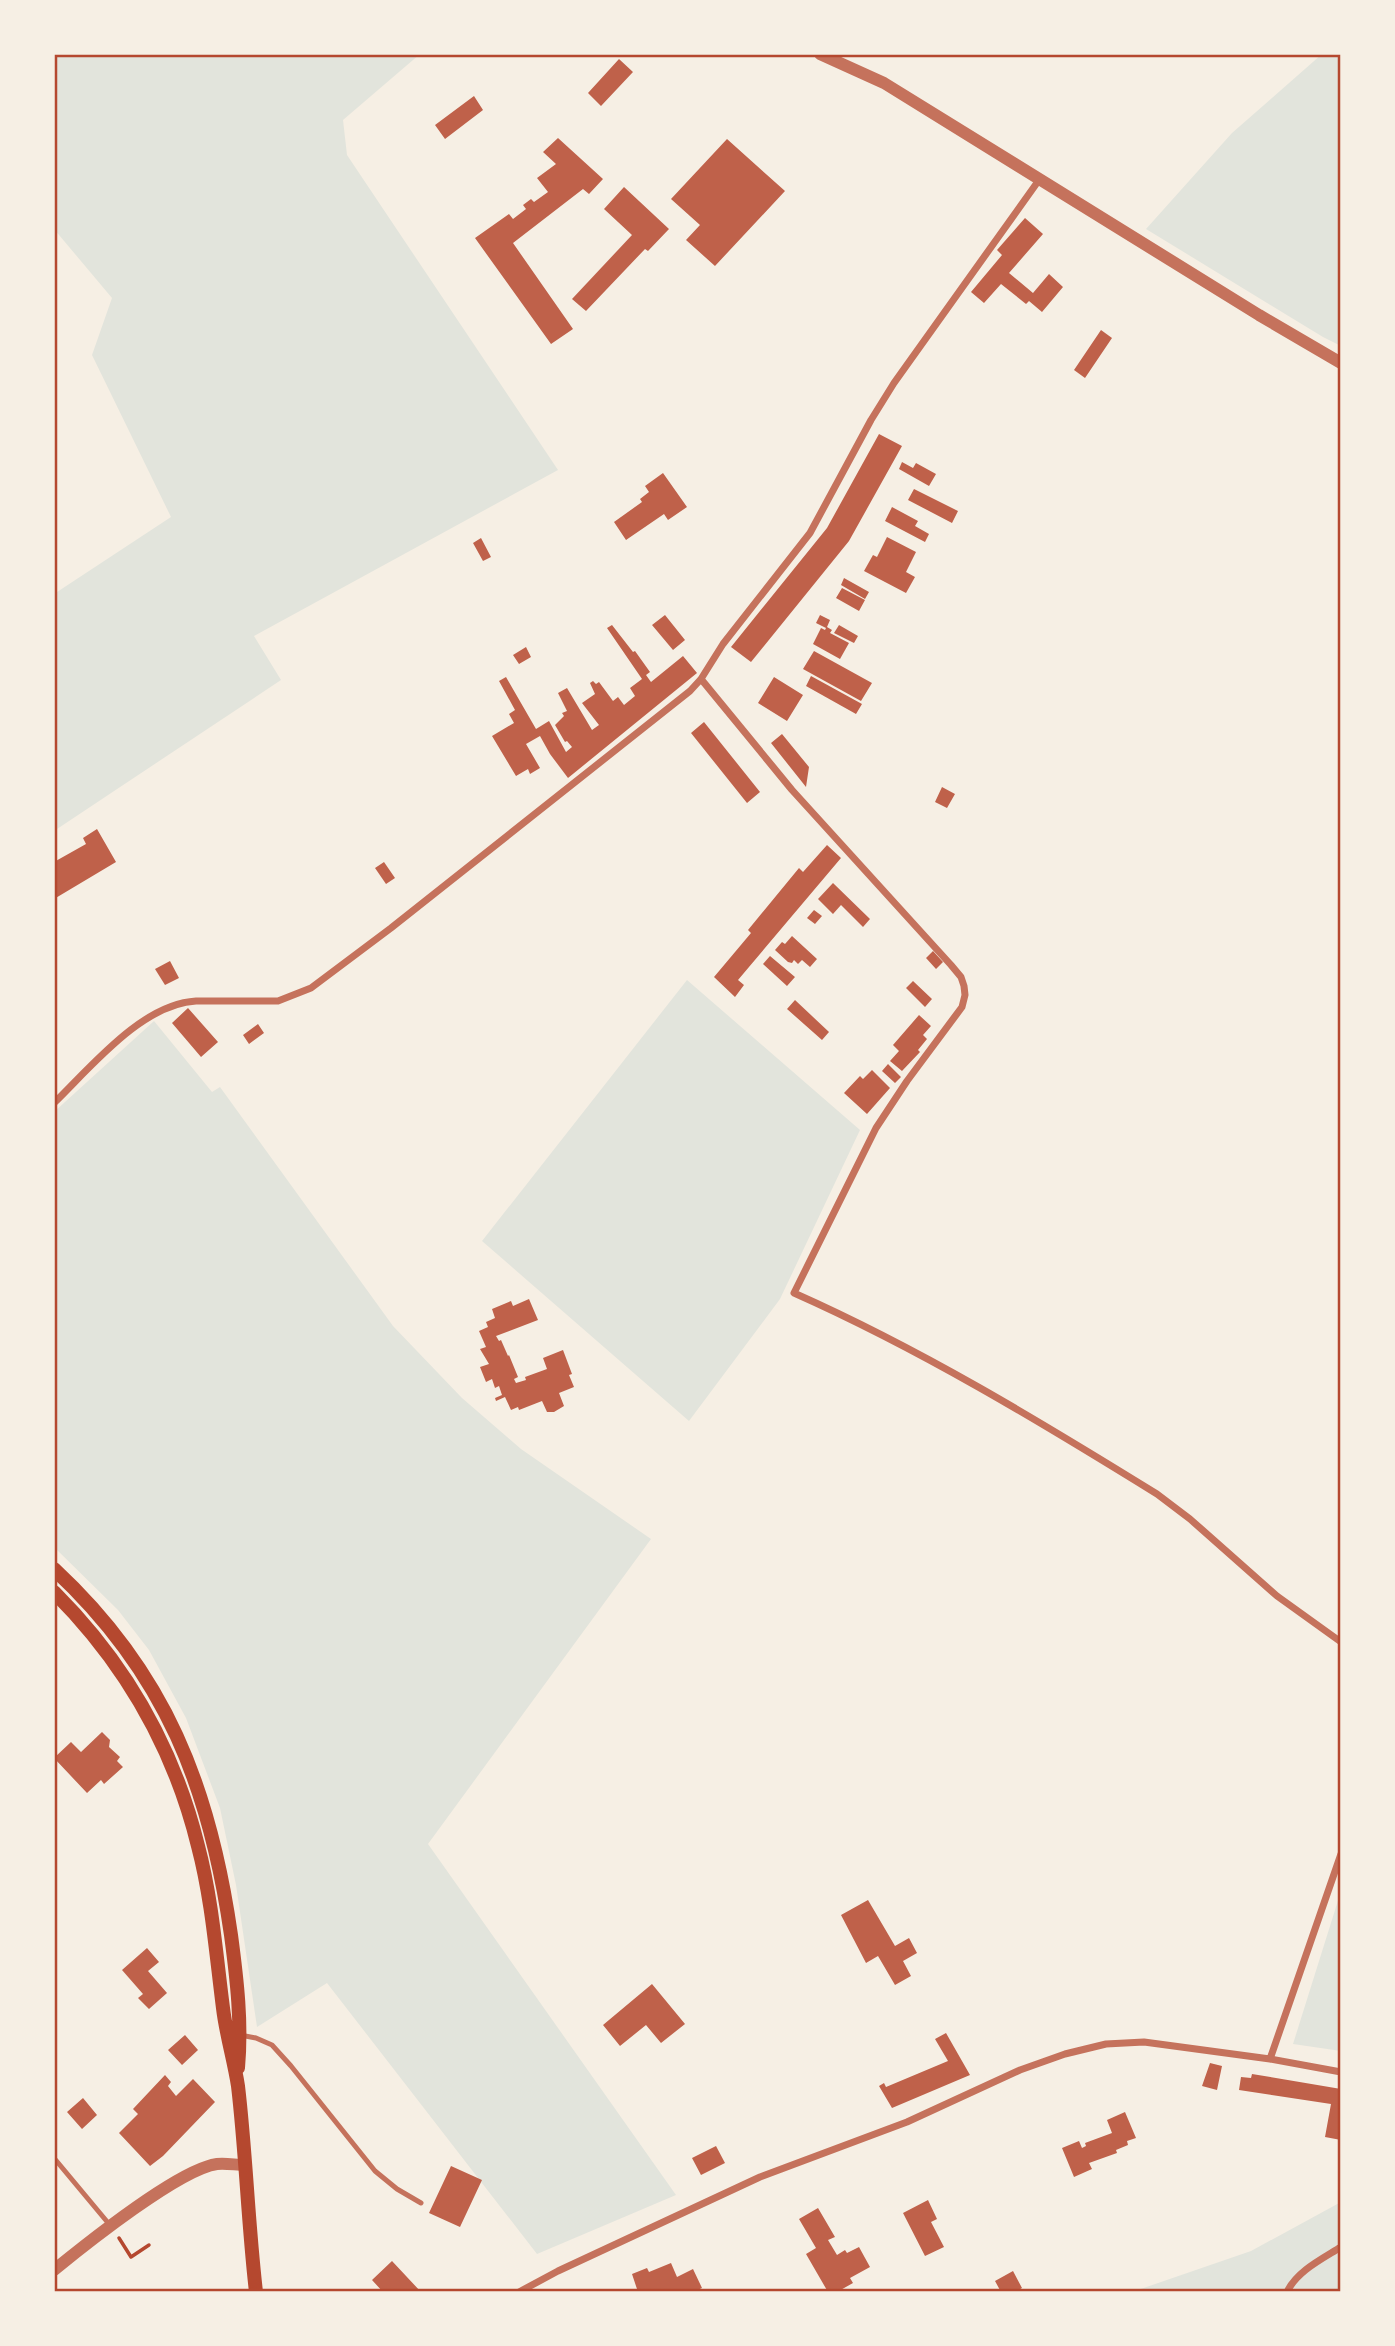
<svg xmlns="http://www.w3.org/2000/svg" width="1395" height="2346" font-family="Signika,sans-serif">
<rect width="100%" height="100%" fill="#f6efe4"/>
<!-- green -->
<path fill="#e2e4dc" d="M54,54H420L343,120L347,155L558,470L254,636L281,680L54,831V594L171,517L92,355L112,298L54,229Z
M1322,54H1341V346L1323,337L1146,229L1232,133Z
M687,980L860,1130L780,1299L689,1421L482,1241Z
M154,1021L212,1092L220,1087L393,1326L462,1398L521,1449L651,1539L428,1844L676,2195L537,2254L327,1983L257,2027L236,1885L220,1808L186,1718L149,1650L118,1610L54,1547V1112Z
M1341,1891V2051L1293,2044Z
M1341,2202V2292H1132L1251,2251Z"/>
<!-- building -->
<path fill="#bf614a" d="M619,59L633,72L601,106L588,93Z
M474,96L483,110L445,139L435,125Z
M558,138L603,179L589,194L583,189L513,243L573,329L551,344L475,238L509,214L513,219L526,209L523,205L531,199L534,202L548,192L537,178L556,164L543,152Z
M727,139L785,191L715,266L686,240L700,225L671,199Z
M624,187L669,229L648,251L645,249L586,311L572,299L632,235L604,209Z
M1025,218L1043,234L1009,273L1033,293L1049,274L1063,287L1042,312L1029,301L1026,304L1001,284L984,303L971,292L1002,255L997,250Z
M1101,330L1112,338L1085,378L1074,370Z
M879,434L902,446L849,541L751,662L731,647L827,528Z
M902,462L913,468L916,463L936,474L929,486L899,469Z
M663,473L687,507L668,520L664,514L626,540L614,522L642,502L640,499L649,492L645,486Z
M914,489L958,511L952,523L908,500Z
M892,507L918,521L915,526L929,534L925,542L885,521Z
M887,537L916,552L906,572L915,577L906,593L864,571L873,555L877,557Z
M481,538L491,557L483,561L473,543Z
M844,578L869,592L865,599L841,585Z
M842,588L865,600L859,611L836,598Z
M665,615L685,640L673,650L652,625Z
M820,615L830,620L827,627L832,630L830,633L849,643L840,659L813,644L821,628L825,630L826,628L816,623Z
M612,625L633,652L635,651L650,672L646,675L651,682L683,656L697,673L568,778L550,754L540,736L526,744L540,768L530,774L528,769L516,776L492,736L514,723L509,714L515,710L499,681L506,677L536,729L549,721L566,752L572,747L567,741L565,742L555,725L564,716L562,713L567,711L558,693L567,688L592,730L599,725L582,703L595,694L590,683L593,681L596,684L599,682L613,701L618,697L624,705L635,696L630,688L642,679L607,628Z
M839,625L858,636L854,643L834,633Z
M526,647L531,657L519,664L513,655Z
M814,651L872,683L861,701L803,669Z
M811,676L862,704L856,714L806,686Z
M774,677L803,695L787,721L758,703Z
M704,722L760,792L747,803L691,733Z
M782,734L809,767L806,787L771,743Z
M942,787L955,794L947,808L935,802Z
M97,829L116,862L54,899V862L86,844L83,838Z
M827,845L841,858L738,980L744,985L735,997L714,977L751,933L748,930L799,868L803,872Z
M384,862L395,878L386,884L375,868Z
M833,883L870,919L863,927L841,905L833,914L818,899Z
M814,910L822,916L815,924L807,918Z
M792,936L817,959L810,967L802,960L798,964L794,960L792,963L788,962L775,950L782,942L785,944Z
M933,951L943,962L936,969L926,958Z
M770,956L795,977L787,986L763,964Z
M170,961L179,978L165,985L155,969Z
M913,981L932,999L925,1007L906,988Z
M795,1000L829,1032L822,1040L787,1009Z
M188,1008L218,1042L201,1057L172,1023Z
M919,1015L931,1026L923,1035L927,1039L918,1050L920,1052L902,1071L890,1061L899,1051L893,1045Z
M258,1024L264,1033L249,1044L243,1035Z
M888,1064L901,1077L895,1083L882,1071Z
M872,1070L890,1088L867,1114L844,1093L860,1076L863,1079Z
M529,1299L538,1320L496,1336L499,1341L501,1340L508,1356L509,1355L518,1377L514,1379L516,1383L526,1380L525,1377L547,1369L543,1358L563,1350L572,1374L569,1375L574,1387L559,1393L564,1406L554,1412H547L542,1401L519,1410L518,1407L511,1410L505,1397L496,1401L495,1398L502,1395L499,1386L495,1388L492,1379L486,1382L480,1367L489,1364L480,1349L486,1347L479,1331L488,1327L486,1322L495,1318L492,1309L511,1301L513,1306Z
M102,1732L110,1740L109,1747L120,1757L117,1761L123,1767L104,1784L101,1780L87,1793L54,1758L71,1742L81,1752Z
M868,1900L895,1946L909,1938L917,1953L903,1961L911,1976L895,1985L878,1956L866,1963L841,1915Z
M147,1948L159,1962L148,1971L167,1993L149,2009L138,1998L143,1994L122,1970Z
M652,1984L685,2024L661,2043L646,2025L620,2046L603,2025Z
M946,2033L970,2075L892,2108L879,2086L884,2083L886,2087L948,2061L935,2039Z
M185,2035L198,2050L182,2065L168,2050Z
M1210,2063L1222,2066L1217,2090L1202,2086Z
M1252,2074L1341,2089V2140L1325,2137L1331,2104L1239,2090L1241,2077L1251,2078Z
M165,2075L171,2082L168,2086L176,2096L193,2079L215,2102L163,2156L150,2166L119,2133L138,2114L133,2109Z
M83,2098L97,2115L82,2129L67,2112Z
M1125,2112L1136,2138L1127,2141L1128,2145L1116,2150L1117,2153L1089,2163L1092,2169L1074,2177L1062,2148L1079,2141L1082,2148L1086,2146L1085,2143L1112,2133L1107,2120Z
M716,2146L725,2163L701,2175L692,2158Z
M451,2166L482,2180L460,2227L429,2213Z
M928,2200L937,2219L931,2222L944,2247L925,2256L903,2213Z
M818,2208L835,2237L828,2240L837,2255L845,2250L847,2253L859,2247L870,2267L850,2278L853,2283L837,2292H828L806,2254L816,2248L799,2219Z
M392,2261L421,2292H383L372,2280Z
M671,2263L677,2277L693,2269L702,2288L693,2292H684L682,2289L677,2292H638L632,2274L647,2268L649,2272Z
M1013,2271L1022,2288L1015,2292H1001L995,2281Z"/>
<g fill="none" stroke-linecap="round" stroke-linejoin="round">
<!-- path -->
<path stroke="#b5482f" stroke-width="3.5" d="M119,2238L131,2257L149,2245"/>
<!-- service -->
<path stroke="#c5725c" stroke-width="5" d="M240,2035L256,2038L272,2045L291,2066L375,2171L397,2189L421,2203
M54,2158L109,2224"/>
<!-- minor -->
<path stroke="#c5725c" stroke-width="7" d="M701,679L792,790L951,965L961,977L964,986L965,995L962,1007L907,1081L876,1128L794,1293C920,1349 1039,1421 1157,1494L1190,1519L1277,1596L1341,1642
M54,1103C91,1067 142,1004 196,1001H278L311,988L391,928L690,691L701,679L723,644L810,533L871,420L894,383L1039,180
M1270,2059L1341,1854
M519,2292L558,2271L760,2177L907,2122L1020,2070L1065,2054L1106,2044L1144,2042L1270,2059L1341,2072
M1287,2292C1297,2271 1322,2259 1341,2247"/>
<!-- tertiary -->
<path stroke="#c5725c" stroke-width="12" d="M820,54L884,83L1259,315L1341,363
M54,2270C86,2244 180,2169 217,2164C226,2163 236,2165 245,2165"/>
<!-- secondary -->
<path stroke="#b5482f" stroke-width="14" d="M54,1569C166,1673 210,1788 231,1935C237,1980 242,2023 238,2068
M54,1592C125,1663 174,1748 198,1846C212,1899 216,1954 223,2008C226,2034 234,2060 238,2086C246,2154 248,2223 256,2292"/>
</g>
<!-- border -->
<rect width="1395" height="2346" fill="none" stroke="#f6efe4" stroke-width="112"/>
<rect x="56" y="56" width="1283" height="2234" fill="none" stroke="#b5482f" stroke-width="2.5"/>
</svg>
